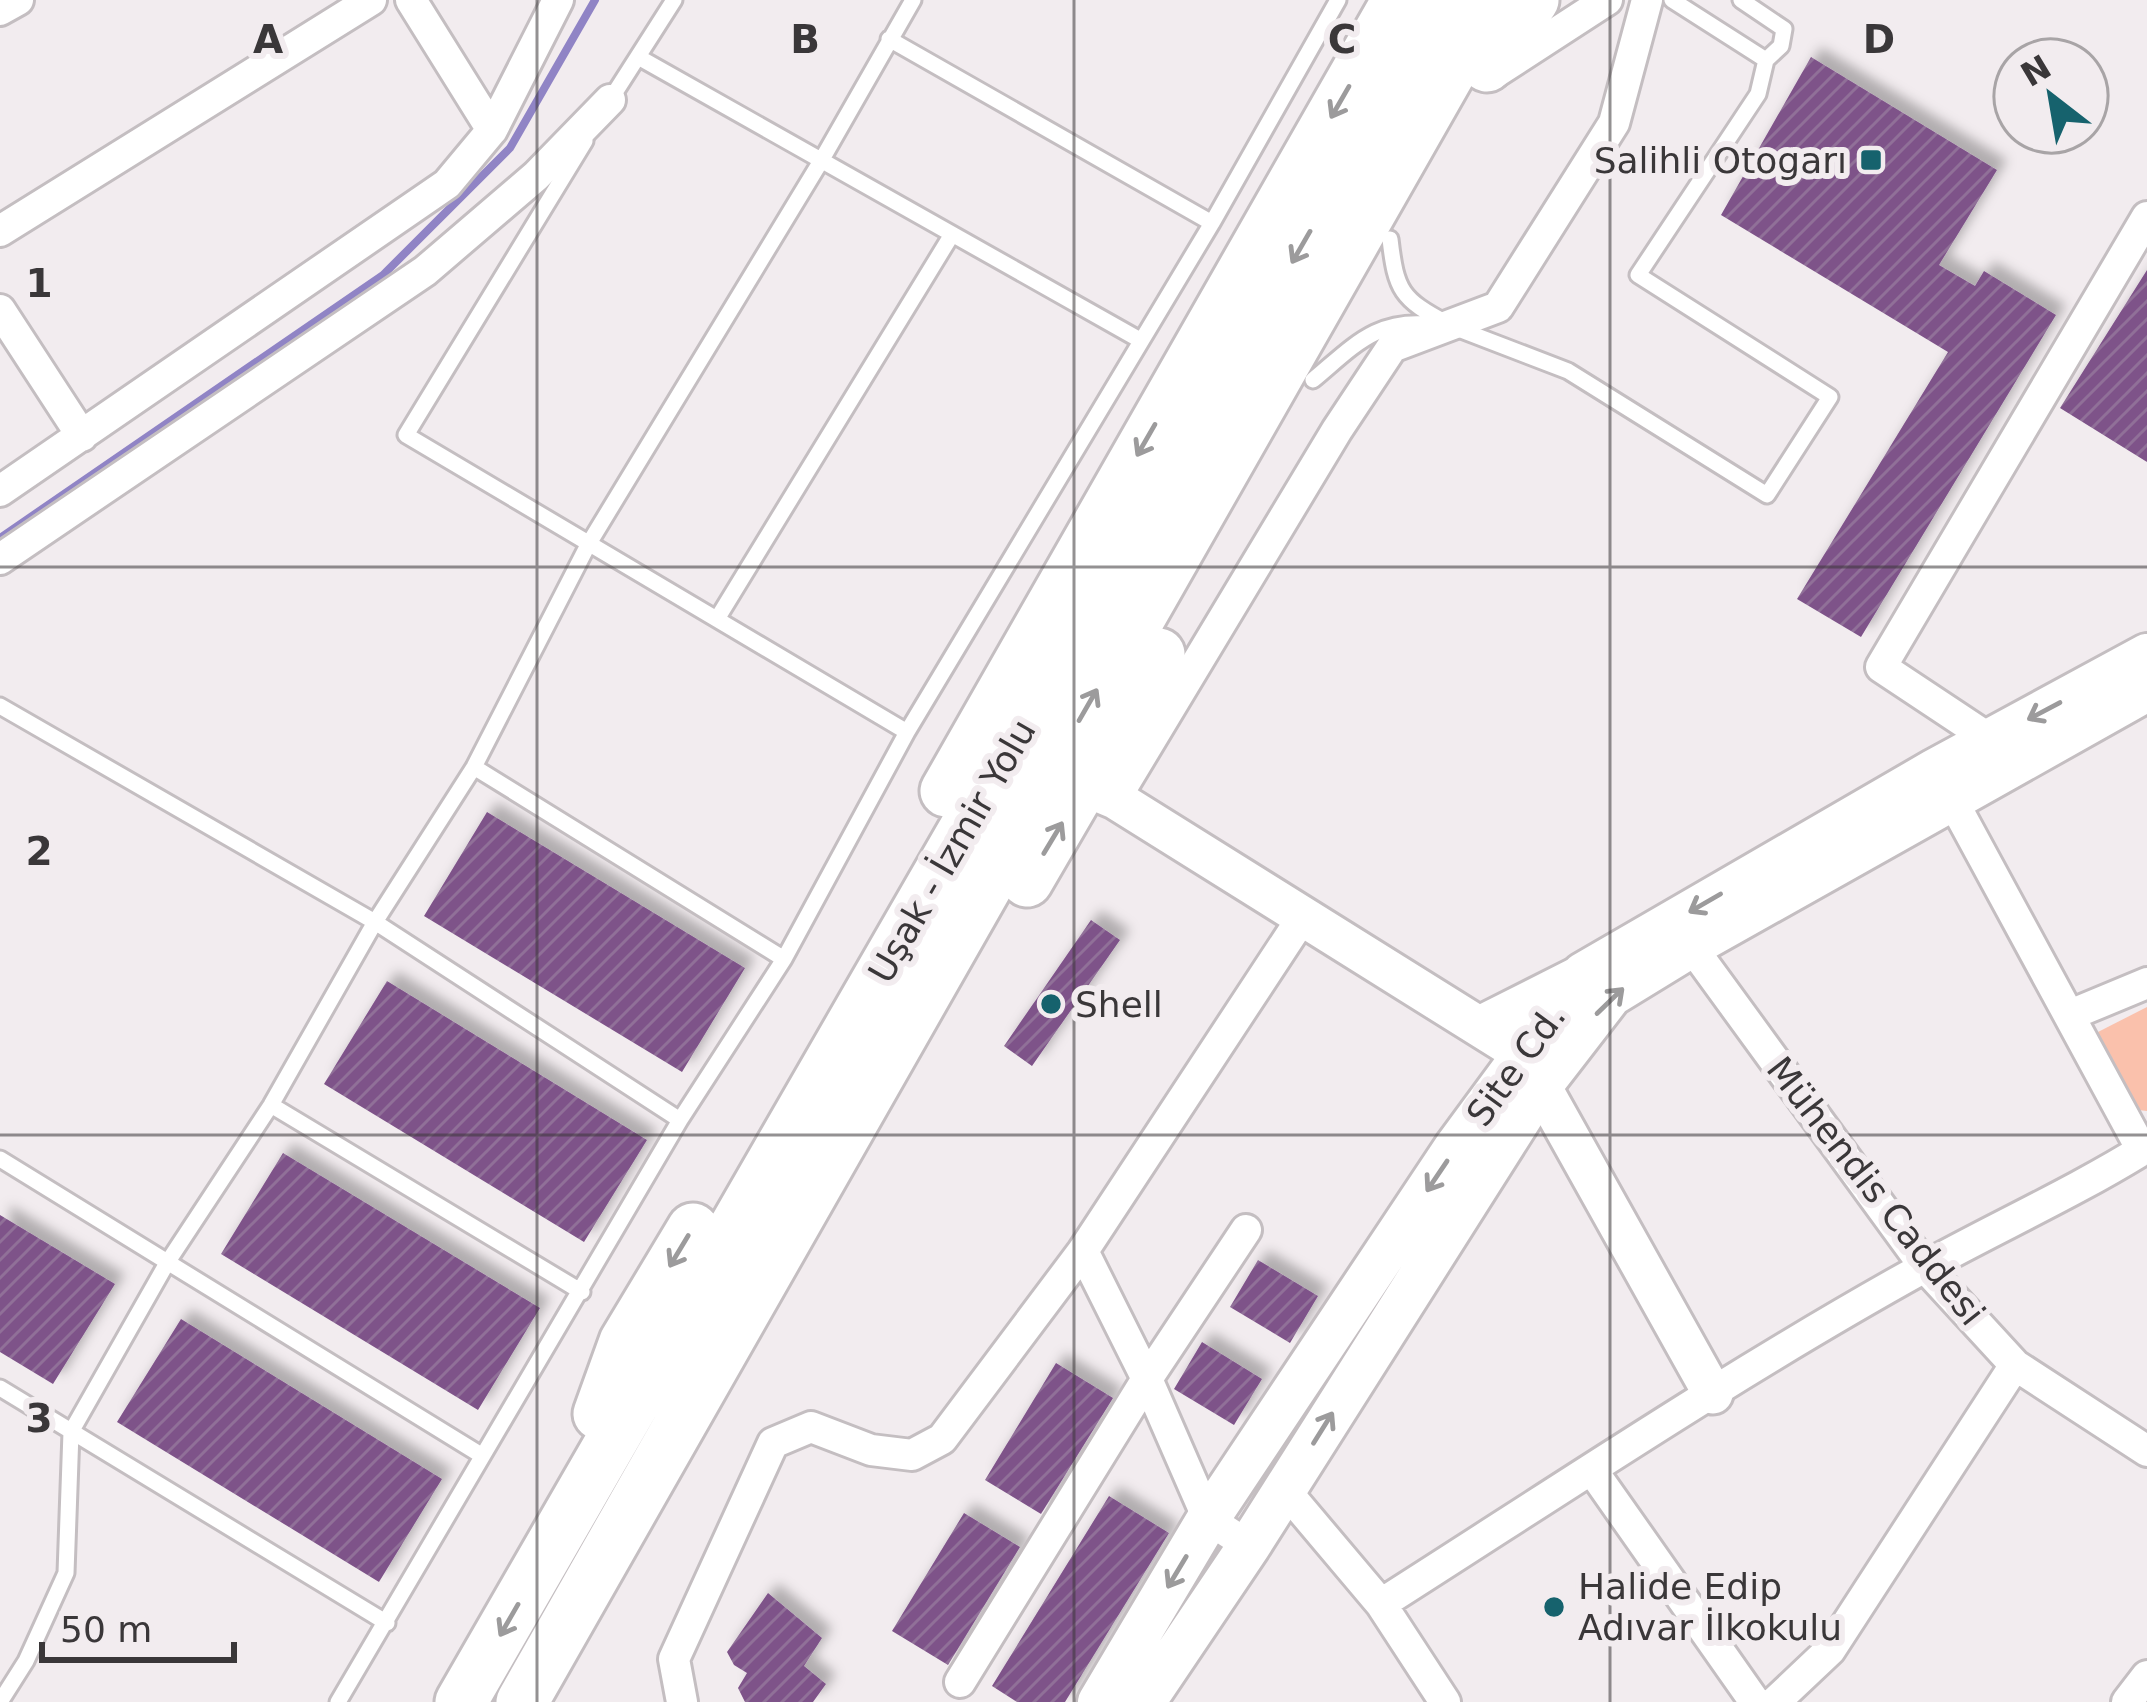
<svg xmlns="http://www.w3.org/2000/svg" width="2147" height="1702" font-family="'DejaVu Sans',sans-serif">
<defs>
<pattern id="building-hatch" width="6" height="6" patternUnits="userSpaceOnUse" patternTransform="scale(3)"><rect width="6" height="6" fill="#7e5389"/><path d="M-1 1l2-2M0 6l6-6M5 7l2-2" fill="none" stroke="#906f98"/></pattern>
<filter id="shadow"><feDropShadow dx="10" dy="-10" stdDeviation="6" flood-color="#0004"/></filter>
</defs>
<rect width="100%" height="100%" fill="#f2ecef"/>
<!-- green -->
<path fill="#fac1ac" d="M2147,1007V1111L2138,1110L2096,1033Z"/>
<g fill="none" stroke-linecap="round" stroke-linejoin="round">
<!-- stream -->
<path stroke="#9084c5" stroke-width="8" d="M0,538L383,275L510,148L595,0"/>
</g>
<!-- building -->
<path fill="url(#building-hatch)" filter="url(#shadow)" d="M1811,57L1997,170L1939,265L1975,286L1984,271L2056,315L1861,637L1797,599L1948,352L1721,215Z
M2147,270V462L2060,408Z
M487,812L745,968L682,1072L424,916Z
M1091,920L1120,940L1032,1066L1004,1046Z
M387,981L647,1140L584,1242L324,1084Z
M283,1153L540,1308L478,1410L221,1254Z
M0,1215L115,1284L53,1384L0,1352Z
M1258,1260L1318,1296L1290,1343L1230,1307Z
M181,1319L442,1479L379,1582L117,1422Z
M1202,1342L1262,1379L1234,1425L1174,1389Z
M1056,1363L1113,1398L1041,1514L985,1480Z
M1109,1496L1169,1533L1065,1702H1017L992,1686Z
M964,1513L1020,1547L948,1665L892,1631Z
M768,1593L822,1638L804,1666L826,1684L813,1702H745L738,1688L747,1673L734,1665L727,1652Z"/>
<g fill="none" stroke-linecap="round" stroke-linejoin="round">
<!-- service casing -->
<g stroke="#c4bec1" stroke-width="21">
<path id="service" d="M1672,0L1766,60
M889,39L1212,223
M640,58L1140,340
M607,105L674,0
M585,141L406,435L907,732
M1390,239C1396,291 1401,299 1448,324
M1456,328L1568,371L1767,495L1830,397L1638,275L1758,94L1766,60L1781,46L1784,29L1741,0
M1313,380C1354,346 1377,317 1435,325
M717,619L951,236
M0,706L375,922L680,1120
M474,767L784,959
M271,1105L582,1292
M0,1159L481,1455
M0,1388L387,1623
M0,1702L26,1661L66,1573L71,1432L167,1263L271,1105L375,922L474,767L588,545L821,161L913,0
M338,1702L680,1120L784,959L907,732L1212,223L1338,0"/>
</g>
<!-- minor casing -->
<g stroke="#c4bec1" stroke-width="36">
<path id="minor" d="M411,0L492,130
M0,10L18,0
M1493,74L1607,0
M0,231L371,0
M0,310L82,436
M0,491L447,184L492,130L558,0
M0,559L425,271L536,176L610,100
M1991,740L1881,667L2147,217
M1944,785L2142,1150
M1115,799L1337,430L1392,347L1498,307L1614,123L1647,0
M1691,946L1925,1267L2015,1365L2147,1451
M2070,1015L2147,983
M1083,1251L1147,1379L1208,1519L1249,1546
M1592,1470L1755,1702
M1284,1489L1381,1604L1445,1702
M1381,1604C1560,1490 1737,1371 1923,1268C1997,1227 2075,1192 2147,1147
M960,1682L1147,1379L1246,1230
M682,1702L674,1659L773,1443L811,1427L871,1450L912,1455L942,1439L1083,1251L1304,915
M1775,1702L1830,1650L2015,1365
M2127,1702L2147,1676"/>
</g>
<!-- tertiary casing -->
<g stroke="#c4bec1" stroke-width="45">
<path id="tertiary" d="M1084,786L1115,799L1523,1054L1713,1394
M1480,1026L1583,974"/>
</g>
<!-- secondary casing -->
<g stroke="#c4bec1" stroke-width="48">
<path id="secondary" d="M1099,1702L1208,1519L1455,1148L1583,974L1935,770L2147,655
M1144,1702L1249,1546L1540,1087L1611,995L1691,946L2147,690"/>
</g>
<!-- trunk casing -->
<g stroke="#c4bec1" stroke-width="57">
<path id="trunk" d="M1487,66L1533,0
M946,791L1398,0
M1027,881L1159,654
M599,1414L625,1342L693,1229
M461,1702L1443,0
M522,1702L1491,0"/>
</g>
<!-- service -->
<use href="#service" stroke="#fff" stroke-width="15"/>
<!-- minor -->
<use href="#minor" stroke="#fff" stroke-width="30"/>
<!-- tertiary -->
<use href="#tertiary" stroke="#fff" stroke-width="39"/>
<!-- secondary -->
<use href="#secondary" stroke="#fff" stroke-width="42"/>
<!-- trunk -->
<use href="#trunk" stroke="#fff" stroke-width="51"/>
</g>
<!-- one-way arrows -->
<defs><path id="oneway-shaft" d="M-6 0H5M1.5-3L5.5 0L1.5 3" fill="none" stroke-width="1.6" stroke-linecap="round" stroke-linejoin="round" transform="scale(3)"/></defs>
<g stroke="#9c9b9c">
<use href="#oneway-shaft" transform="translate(1340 102) rotate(120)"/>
<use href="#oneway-shaft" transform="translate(1301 247) rotate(120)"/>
<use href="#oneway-shaft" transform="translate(1146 440) rotate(120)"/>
<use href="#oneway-shaft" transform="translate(1088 705) rotate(-60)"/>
<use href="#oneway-shaft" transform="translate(2044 711) rotate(152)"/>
<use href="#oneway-shaft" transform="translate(1053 838) rotate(-59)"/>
<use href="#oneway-shaft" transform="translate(1705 903) rotate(150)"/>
<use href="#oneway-shaft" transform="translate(1610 1001) rotate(-44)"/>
<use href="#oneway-shaft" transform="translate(1437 1176) rotate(124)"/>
<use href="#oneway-shaft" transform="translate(679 1251) rotate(121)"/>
<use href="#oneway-shaft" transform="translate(1323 1428) rotate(-58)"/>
<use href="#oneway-shaft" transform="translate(1177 1572) rotate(121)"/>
<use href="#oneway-shaft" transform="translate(509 1620) rotate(120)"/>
</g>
<!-- grid -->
<path fill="none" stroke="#3a3739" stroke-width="3" stroke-opacity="0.55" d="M537,0V1702M1074,0V1702M1610,0V1702M0,567H2147M0,1135H2147"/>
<!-- markers -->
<g fill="#16626d" stroke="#f2ecef" stroke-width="4.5">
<rect x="1859" y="148" width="24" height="24" rx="6"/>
<circle cx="1051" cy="1004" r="12"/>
<circle cx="1554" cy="1607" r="12"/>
</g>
<g text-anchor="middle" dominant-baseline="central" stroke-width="12" stroke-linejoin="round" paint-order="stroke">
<!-- poi labels -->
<g font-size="36" fill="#3a3739" stroke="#f2ecef" text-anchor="start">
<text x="1847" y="160" text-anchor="end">Salihli Otogarı</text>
<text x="1075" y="1004">Shell</text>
<text x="1578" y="1586">Halide Edip<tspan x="1578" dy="41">Adıvar İlkokulu</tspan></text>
</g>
<!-- street labels -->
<g font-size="36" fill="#3a3739" stroke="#f2ecef">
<text transform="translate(952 851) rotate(-60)">Uşak - İzmir Yolu</text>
<text transform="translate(1516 1065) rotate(-54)">Site Cd.</text>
<text transform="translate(1876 1191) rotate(52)">Mühendis Caddesi</text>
</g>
</g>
<g font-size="39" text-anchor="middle" font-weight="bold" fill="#3a3739" stroke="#f2ecef" stroke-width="12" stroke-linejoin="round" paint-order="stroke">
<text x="268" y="53">A</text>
<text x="805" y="53">B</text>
<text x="1342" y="53">C</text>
<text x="1879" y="53">D</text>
<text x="39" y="297">1</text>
<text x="39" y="865">2</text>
<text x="39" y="1432">3</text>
</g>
<!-- north arrow -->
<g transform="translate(2051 96) rotate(329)"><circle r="57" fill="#f2ecef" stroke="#a8a4a6" stroke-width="3"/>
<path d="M0-9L21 45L0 30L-21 45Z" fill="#16626d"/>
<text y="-18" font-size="33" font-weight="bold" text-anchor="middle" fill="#3a3739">N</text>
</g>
<!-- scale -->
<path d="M42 1642v18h192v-18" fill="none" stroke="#3a3739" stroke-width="6"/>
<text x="60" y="1642" font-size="36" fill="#3a3739" stroke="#f2ecef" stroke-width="9" paint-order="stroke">50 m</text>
</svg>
